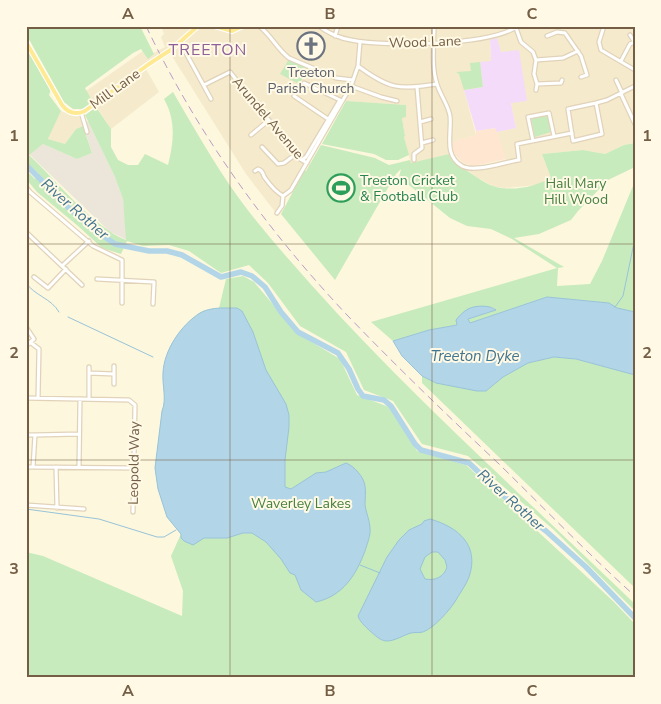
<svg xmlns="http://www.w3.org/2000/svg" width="661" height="704" font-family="'Nunito Sans',sans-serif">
<rect width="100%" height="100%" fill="#fdf7dd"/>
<!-- residential -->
<path fill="#f5eacc" d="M161,26H631L635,31V143L624,145L605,154L583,150L542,154L551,178L537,185L504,188L493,186L478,178L467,170L507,164L497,132L516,128L501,52L490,40L491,61L464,90L476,135L447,144L449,154L411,164L404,137L405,136L402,118L406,105L343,101L276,213L246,174L170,53L146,69L159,92L111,129L86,91L143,51L148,58L152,54L165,47L161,37L164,34Z
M61,111L70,115L79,116L83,126L76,129L65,144L48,139Z"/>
<!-- commercial -->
<path fill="#ffe6d0" d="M496,128L506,159L474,166L463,163L455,155L452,148V142L476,135V131Z"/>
<!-- industrial -->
<path fill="#ebe5da" d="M88,121L115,177L123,199L127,240L109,231L29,154L43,144L77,159L92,153L83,124Z"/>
<!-- education -->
<path fill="#f3dbf9" d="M497,38L501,52L519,50L527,101L511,103L516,128L497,132L495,128L476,131L464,90L483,87L480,62L491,61L490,40Z"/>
<!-- green -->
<path fill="#c7ebbc" d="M26,26H140L154,54L148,59L141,49L133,53L85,88L93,102L83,109H73L64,102L26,34Z
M26,46L51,89L49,95L61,111L48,139L65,144L76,129L83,126L92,153L77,159L43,144L29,155C56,180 93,227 126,240L123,199L115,177L85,115L96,107L111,129V147L118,160L128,165H138L145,154L168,165C174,142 176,120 164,99L173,92C197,133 221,176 250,213C365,356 504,477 635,604V611L554,530L468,456L422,444L393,401L364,390L346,352L300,326L268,283L249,265L221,273L189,251L169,245L143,246L127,241L121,254L102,248L78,226L37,192L26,179V170L35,179L39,174L26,162Z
M289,59L298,64L310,68L299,84L280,74Z
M480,62L483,87L464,90L459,74L456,72L471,71L470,63Z
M346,101L406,105V117L402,118L405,136L404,137L409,155L398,160H386L374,154L322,144Z
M546,114L549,116L551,132L535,137L531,118Z
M635,143V167L608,180L578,211L571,220L539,234L514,238L564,267L558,268L557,286L590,284L602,261L635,181V312L617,308L609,303L547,297L470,323L468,319L496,310L492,307H479L457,325L429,330L393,341L371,322L557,268L512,239L491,229L467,226L450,218L399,177L401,169L396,174L335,280L281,214L304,171H306L321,145L375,158L389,165L410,160L411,163L449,154C453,165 460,166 469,172C477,177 484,183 493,186C512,192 534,187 551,178L542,154L583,150L605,154L624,145Z
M243,276L254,282L298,334L340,359L357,395L389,407L417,451L466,465L613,601L635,624V678H26V552L43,556L182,616L183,591L171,556L181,534L167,517L158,489L155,468L162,411C167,399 162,385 163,373C164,350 181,325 201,312C206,309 213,309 219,308L226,279Z
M554,357L576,359L635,375V588L422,383V376L436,383L486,391L503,377L528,363Z"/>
<!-- water -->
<path fill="#b2d6e7" stroke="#98c3d9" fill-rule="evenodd" d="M547,297L609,303L617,308L635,312V375L576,359L554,357L528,363L503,377L486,391H477L436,383L422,376L402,356L393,341L429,330L457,325L456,320C459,316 464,311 468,309C476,305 490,305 496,310L468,319L470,323Z
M223,308H237L242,311L253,332L266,370L286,404L289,415V427L285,460V487L291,489L316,473L326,472L346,463C354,466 364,477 365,486C366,492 365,499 365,505C366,513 370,521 370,528C371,535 367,544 365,551C356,575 343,596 316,602L301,590L295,575L290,573L281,559L266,542L252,533H243L227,538H204L193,545L184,541L181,538V534L167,517L158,489L155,468L162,411C167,399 162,385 163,373C164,350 181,325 200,313C207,309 216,308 223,308Z
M430,519C458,527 480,545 469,577C466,585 460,593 456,600C450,610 434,628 423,632C419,633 415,632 411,633C403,635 396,641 386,641C379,640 375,635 370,631C365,626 360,622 358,616L387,557L399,540L409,530L422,524L424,521ZM432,552H438L445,560L447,567C444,577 435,581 425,579L420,569L425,557Z"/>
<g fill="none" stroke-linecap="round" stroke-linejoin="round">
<!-- stream -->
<path stroke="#98c3d9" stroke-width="1" d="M26,283C35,296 51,298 59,312
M615,307L623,296L635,238
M68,317L153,357
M26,509L99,519L157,537H164L176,530
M360,565L380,573"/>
<!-- river -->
<path stroke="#b2d6e7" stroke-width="5.5" d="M26,165L69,208L92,228L115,244L149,251H167L182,255L221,277L241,272L252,276L265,287L281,312L298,332L338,353L349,369L358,389L363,396L384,400L391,406L415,444L421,450L469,463L521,512L546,531L586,567L635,618"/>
<!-- minor casing -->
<g stroke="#e1d3ba" stroke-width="5.5">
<path id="minor" d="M259,26C271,35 277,49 289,58L336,78L353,80
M319,26C328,33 339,38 351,40C384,47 490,46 518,26
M434,26C434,45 431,66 437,84C440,95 448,104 450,116C452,134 443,155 462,166C475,173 504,162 519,160L517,144L572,133
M604,26L599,42L601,50L635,70
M516,28L521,42L533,52L536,60L534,74L537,84L561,83L562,80
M630,35L634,41
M335,36L338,26
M547,36L557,32L565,33L581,56L587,75L581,77
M180,42L211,99
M536,60L563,58L578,51
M621,61L630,44L635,42
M358,66C389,89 398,90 437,84
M616,80L622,93
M204,85L230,72L300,159L307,163
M351,86L381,97L397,101
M536,90L537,84
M621,94L635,124
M294,96L328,119
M596,103L602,134L573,141L568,109Z
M596,103L607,100L635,86
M81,112L87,132
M420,122L431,119
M251,135L269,120
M533,141L528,117L549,113L554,136
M422,143L433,140
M262,147L278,164L284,163L296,154
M302,160L306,157L340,100L304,83
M414,160V154L422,148L417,87
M255,171L258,169C264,171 262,174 265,178C270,185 276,192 283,196
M26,187L30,192L93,246L122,260V303
M277,213L282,206L283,196L291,190L351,86L358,66L360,42
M26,232L82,285
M63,265L89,241
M34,277L48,288L66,269
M97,279L154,282L153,304
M26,327L34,339L26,346
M30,342L39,349L38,398
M89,373L114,374
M114,384V366
M26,398L129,400L135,405L133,512
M89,399V367
M26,435H35L33,467H26
M35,435L79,434
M33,467L134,468
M56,467L57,508
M79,467L80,399
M26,505L84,509"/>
</g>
<!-- major casing -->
<g stroke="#fff" stroke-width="6">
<path id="major" d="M215,26L232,31L243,26
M26,42L62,105C68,113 76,115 85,111L149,64
M172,49L198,26"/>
</g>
<!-- minor -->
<use href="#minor" stroke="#fff" stroke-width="3"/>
<!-- major -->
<use href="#major" stroke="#ffea93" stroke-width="4"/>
<!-- rail -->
<path stroke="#ba9dc6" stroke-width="1" stroke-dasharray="8 5" stroke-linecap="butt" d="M146,26C197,133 266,229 347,315C396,366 447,415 499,464C544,508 588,554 635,596"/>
<!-- major-bridge casing -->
<g stroke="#fff" stroke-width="6" stroke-linecap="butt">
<path id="major-bridge" d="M149,64L172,49"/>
</g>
<!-- major-bridge -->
<use href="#major-bridge" stroke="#ffea93" stroke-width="4"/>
</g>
<!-- grid -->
<path fill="none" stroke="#745e45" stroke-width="1" stroke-opacity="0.55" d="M230,26V678M432,26V678M26,244H635M26,460H635"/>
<!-- icons -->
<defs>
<g id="church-ring" transform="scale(1.4375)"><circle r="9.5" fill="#fff9e5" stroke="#6b7280" stroke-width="1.5"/><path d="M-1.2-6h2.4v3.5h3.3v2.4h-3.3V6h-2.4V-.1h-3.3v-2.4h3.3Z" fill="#6b7280"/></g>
<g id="stadium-ring" transform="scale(1.4375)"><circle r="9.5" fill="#fff9e5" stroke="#2e9e5b" stroke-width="1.5"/><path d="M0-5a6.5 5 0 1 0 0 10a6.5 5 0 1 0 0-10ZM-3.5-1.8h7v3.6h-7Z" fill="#2e9e5b"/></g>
</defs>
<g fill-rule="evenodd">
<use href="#church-ring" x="311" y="46"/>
<use href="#stadium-ring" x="341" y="188"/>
</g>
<g text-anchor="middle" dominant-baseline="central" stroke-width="4" stroke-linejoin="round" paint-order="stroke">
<!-- street labels -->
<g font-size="14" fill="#745e45" stroke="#fff9e5">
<text transform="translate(425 42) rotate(-2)">Wood Lane</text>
<text transform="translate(115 89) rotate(-36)">Mill Lane</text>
<text transform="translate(268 118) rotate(50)">Arundel Avenue</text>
<text transform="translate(134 463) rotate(-89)">Leopold Way</text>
</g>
<!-- worship labels -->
<g font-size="14" fill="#5b616d" stroke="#fff9e5">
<text x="311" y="72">Treeton<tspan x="311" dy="16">Parish Church</tspan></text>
</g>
<!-- leisure labels -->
<g font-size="14" fill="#27864d" stroke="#fff9e5" text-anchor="start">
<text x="360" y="180">Treeton Cricket<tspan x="360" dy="16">&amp; Football Club</tspan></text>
</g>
<!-- park labels -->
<g font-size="14" fill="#478040" stroke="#fff9e5">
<text x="576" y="183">Hail Mary<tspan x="576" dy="16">Hill Wood</tspan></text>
<text x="301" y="503">Waverley Lakes</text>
</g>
<!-- water labels -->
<g font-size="15" font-style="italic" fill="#417590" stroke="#fff9e5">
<text transform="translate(75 209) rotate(41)">River Rother</text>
<text x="475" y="356">Treeton Dyke</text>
<text transform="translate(511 500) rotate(42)">River Rother</text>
</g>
<!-- quarter labels -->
<g font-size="16" letter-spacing="1" fill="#8f6098" stroke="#fff9e5">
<text x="208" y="50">TREETON</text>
</g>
</g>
<!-- border -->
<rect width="661" height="704" fill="none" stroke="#fff9e5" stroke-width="55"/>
<rect x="28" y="28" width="606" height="648" fill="none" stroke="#745e45" stroke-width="2"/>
<g font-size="16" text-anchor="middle" font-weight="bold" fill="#745e45">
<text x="128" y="19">A</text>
<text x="330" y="19">B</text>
<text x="532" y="19">C</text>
<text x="14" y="141">1</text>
<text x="647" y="141">1</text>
<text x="14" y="358">2</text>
<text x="647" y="358">2</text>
<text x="14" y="574">3</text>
<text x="647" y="574">3</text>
<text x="128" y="696">A</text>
<text x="330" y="696">B</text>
<text x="532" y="696">C</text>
</g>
</svg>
